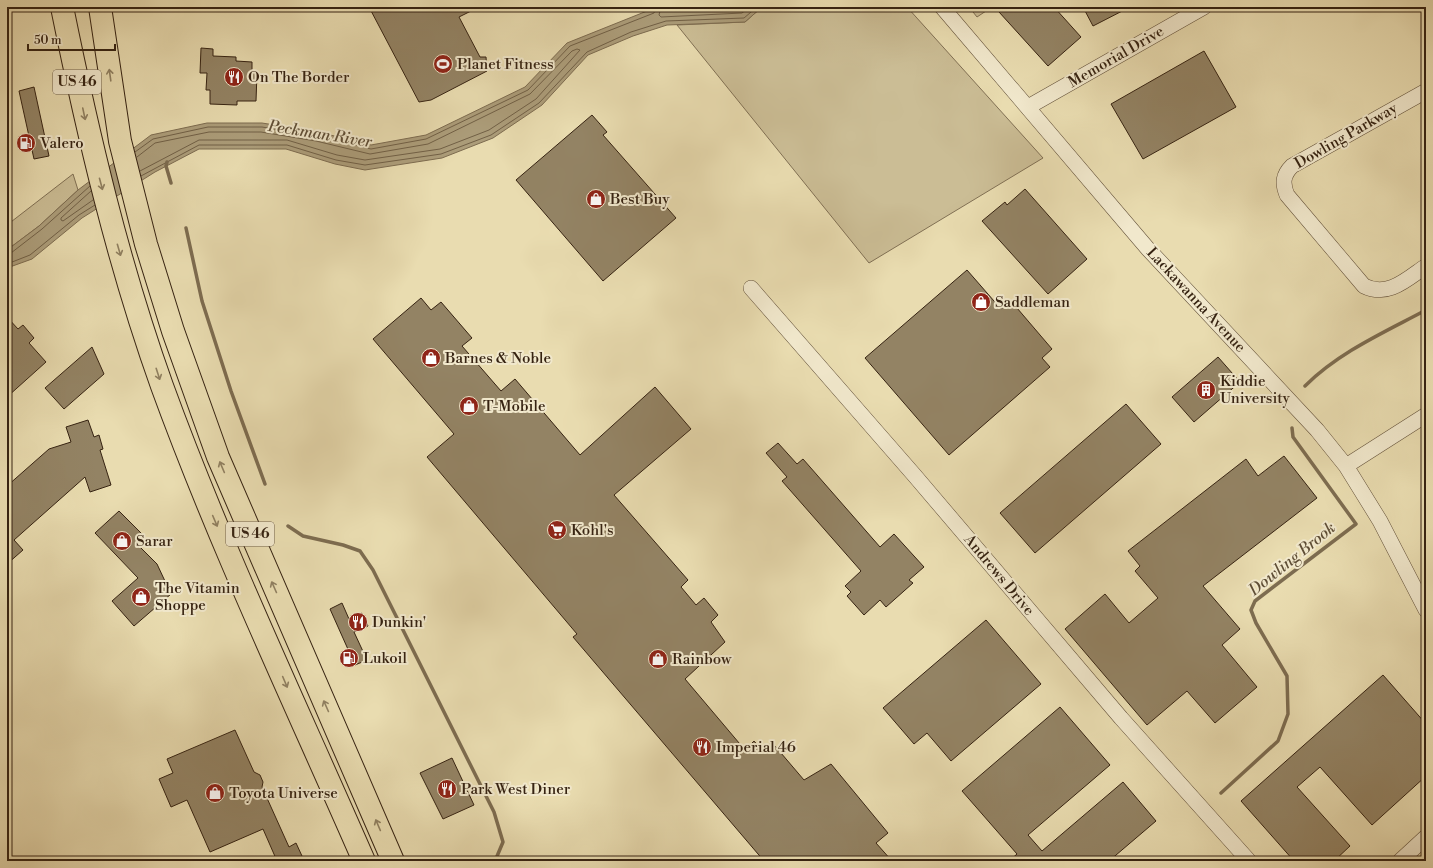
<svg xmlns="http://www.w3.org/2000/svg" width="1433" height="868" font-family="'Libre Bodoni',serif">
<rect width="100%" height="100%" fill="#e9dcb0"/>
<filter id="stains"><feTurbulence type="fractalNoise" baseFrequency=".005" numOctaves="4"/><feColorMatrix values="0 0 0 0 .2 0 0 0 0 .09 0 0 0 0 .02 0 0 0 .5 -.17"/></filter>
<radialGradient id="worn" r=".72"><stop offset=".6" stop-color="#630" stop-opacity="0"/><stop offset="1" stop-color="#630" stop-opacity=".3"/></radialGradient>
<!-- green -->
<path fill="#cbbd95" stroke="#807054" d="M762,7H907L1043,158L869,263L677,25L745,22Z
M969,7H992L977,17Z
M73,174L78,190L39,226L7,250V225Z"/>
<!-- water -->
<path fill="#ac9d7a" stroke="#7d6c50" d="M657,7H762L745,22L667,25L633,36L588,55L542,105L493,138L442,158L365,170L335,164L286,149H199L155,172L82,218L32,259L7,268V250L39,226L78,190L151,135L207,123H262L318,132L371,145L426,135L525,87L567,43Z"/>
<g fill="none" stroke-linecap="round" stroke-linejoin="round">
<!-- shore -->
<path stroke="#716046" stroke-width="1" d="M661,7L659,15L661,17L742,13L750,7
M667,7L670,10L740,7
M135,152L153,139L208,127H262L317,136L371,149L426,139L528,90L570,46L654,13L656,7
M137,157L155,143L209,132H261L316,141L370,154L428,144L530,94L572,51L577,49L580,50L536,99L489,130L440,149L365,160L337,155L287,140H199L140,171
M141,176L199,145H287L336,160L365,165L441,154L491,135L539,103L587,52L631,32L666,21L744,18L757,7
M91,191L61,218V220L63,221L93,200
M7,254L11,253L42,229L90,186
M7,264L30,255L79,215L95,205"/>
<!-- stream -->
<path stroke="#7d6c50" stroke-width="3.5" d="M167,162L166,166L171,183
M186,228L202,301L231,391L265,484
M1305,386C1339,352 1385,332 1426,310
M288,526L303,536L343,545L360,551L373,570L494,812L503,842L495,861
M1221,793L1278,741L1288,714L1287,676L1256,623L1251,610L1255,601L1356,524L1293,437L1292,428"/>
</g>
<!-- building -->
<path fill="#938364" stroke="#362312" d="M369,7H479L459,17L480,57H486L487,71L431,100L419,102Z
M1005,7H1054L1081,37L1048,66L999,12Z
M1083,7H1130L1093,26Z
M201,48L213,49V56L236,57V61L252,62V72L257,73L256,101H237V105L210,104V90H206L207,73H200Z
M1204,51L1236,107L1143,159L1111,104Z
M34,87L49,156L34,159L19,91Z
M592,115L607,132L603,135L676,218L603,281L516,180Z
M1025,189L1087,259L1048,294L982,221L1005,202L1007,205Z
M967,270L1001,309L1011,301L1052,349L1042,358L1050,367L949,455L865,358Z
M421,298L431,310L441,302L472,338L462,346L501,391L515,379L580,455L655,387L691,429L614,495L688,580L681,587L696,605L704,598L718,615L711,622L725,642L685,679L745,750L754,741L762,750L770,744L775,746L804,780L831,764L888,833L876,843L892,861H764L573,637L577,634L427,457L454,434L373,339Z
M7,317L18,329L23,325L34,338L29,343L46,362L7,397Z
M92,347L104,374L64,409L45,388Z
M1218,357L1240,382L1194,422L1172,397Z
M1126,404L1161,444L1035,553L1000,513Z
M88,420L94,437L99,435L103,449L100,450L111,485L90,492L85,477L14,540L23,550L7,564V486L49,449L71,442L66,427Z
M778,443L797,464L803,459L880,547L894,534L924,567L909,580L913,583L886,607L880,600L864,615L847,596L851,592L845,586L861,571L782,481L787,477L766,453Z
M1284,456L1317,498L1203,586L1240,629L1222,645L1257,687L1215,723L1187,691L1147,725L1065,629L1105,594L1129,623L1158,598L1135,571L1140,566L1128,551L1246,459L1258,476Z
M119,511L145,537L137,544L157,564L171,594L134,626L112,601L138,578L95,533Z
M342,603L349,619L362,613L368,626L354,632L367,660L355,665L330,609Z
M986,620L1041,684L951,761L927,733L914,744L883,708Z
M1383,675L1426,724V776L1372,825L1320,767L1297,787L1350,846L1334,861H1294L1241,801Z
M1060,707L1110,765L1028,835L1042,851L1123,782L1156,821L1109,861H1009L1017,854L962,791Z
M235,730L254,772L260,775L263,782L262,787L289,847L296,843L302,856L299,861H277L263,829L210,852L187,800L171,807L159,779L173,773L167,759Z
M452,758L474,805L443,819L420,773Z"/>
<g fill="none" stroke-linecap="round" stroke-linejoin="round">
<!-- minor casing -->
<g stroke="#63513a" stroke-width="16">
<path id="minor" d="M942,7L1148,249L1317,430L1346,466L1380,521L1426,610
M1426,91L1292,166C1283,175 1282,183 1287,195L1364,286C1388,298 1407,279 1426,266
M1028,107L1204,7
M751,288L915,476L1121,718L1249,861
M1346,466L1426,415
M1400,861L1426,837"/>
</g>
<!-- highway casing -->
<g stroke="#362312" stroke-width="24">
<path id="highway" d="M62,7C88,135 118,263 162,386C221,548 295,703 364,861
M100,7L120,141L146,244L173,331L218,457L393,861"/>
</g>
<!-- minor -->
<use href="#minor" stroke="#f1e8cc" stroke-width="15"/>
<!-- highway -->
<use href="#highway" stroke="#e9dcb0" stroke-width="22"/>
</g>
<!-- one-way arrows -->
<defs><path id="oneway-shaft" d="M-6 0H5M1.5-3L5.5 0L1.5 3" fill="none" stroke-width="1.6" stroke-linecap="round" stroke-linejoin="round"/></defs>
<g stroke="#908061">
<use href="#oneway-shaft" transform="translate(110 75) rotate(-98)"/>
<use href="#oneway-shaft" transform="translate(84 114) rotate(78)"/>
<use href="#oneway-shaft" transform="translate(101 184) rotate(75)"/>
<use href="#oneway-shaft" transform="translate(119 250) rotate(74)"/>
<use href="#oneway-shaft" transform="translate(158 374) rotate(72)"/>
<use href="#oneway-shaft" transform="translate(222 467) rotate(-113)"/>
<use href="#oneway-shaft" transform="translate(215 521) rotate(67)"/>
<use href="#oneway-shaft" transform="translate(274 587) rotate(-114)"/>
<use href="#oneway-shaft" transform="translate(285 682) rotate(67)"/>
<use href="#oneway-shaft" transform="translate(326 706) rotate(-114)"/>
<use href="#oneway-shaft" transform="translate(378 825) rotate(-113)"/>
</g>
<!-- icons -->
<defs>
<g id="stadium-disc" transform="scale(1)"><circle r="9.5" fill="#8f2418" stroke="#f1e8cc"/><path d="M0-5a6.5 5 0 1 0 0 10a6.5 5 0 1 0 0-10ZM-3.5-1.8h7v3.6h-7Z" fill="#fff"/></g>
<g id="restaurant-disc" transform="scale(1)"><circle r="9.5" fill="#8f2418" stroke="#f1e8cc"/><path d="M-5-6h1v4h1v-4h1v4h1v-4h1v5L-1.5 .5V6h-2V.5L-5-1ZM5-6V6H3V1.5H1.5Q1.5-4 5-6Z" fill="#fff"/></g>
<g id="fuel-disc" transform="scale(1)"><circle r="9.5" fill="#8f2418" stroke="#f1e8cc"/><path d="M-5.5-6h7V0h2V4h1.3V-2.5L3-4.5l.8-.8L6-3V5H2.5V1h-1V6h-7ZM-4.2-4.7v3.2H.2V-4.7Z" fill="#fff"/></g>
<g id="shop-disc" transform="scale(1)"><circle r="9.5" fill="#8f2418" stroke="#f1e8cc"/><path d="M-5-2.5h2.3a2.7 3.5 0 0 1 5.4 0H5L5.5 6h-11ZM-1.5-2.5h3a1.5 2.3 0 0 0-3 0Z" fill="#fff"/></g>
<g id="building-disc" transform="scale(1)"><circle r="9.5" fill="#8f2418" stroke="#f1e8cc"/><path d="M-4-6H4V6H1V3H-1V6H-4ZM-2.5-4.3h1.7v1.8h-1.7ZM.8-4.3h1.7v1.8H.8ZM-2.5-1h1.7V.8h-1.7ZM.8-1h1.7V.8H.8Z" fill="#fff"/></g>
<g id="supermarket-disc" transform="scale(1)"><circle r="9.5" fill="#8f2418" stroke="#f1e8cc"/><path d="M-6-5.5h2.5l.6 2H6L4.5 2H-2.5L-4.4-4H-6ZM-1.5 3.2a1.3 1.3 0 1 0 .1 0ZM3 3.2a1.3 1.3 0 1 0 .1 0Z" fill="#fff"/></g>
</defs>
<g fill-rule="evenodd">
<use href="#stadium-disc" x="443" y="64"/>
<use href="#restaurant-disc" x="234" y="77"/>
<use href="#fuel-disc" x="26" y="143"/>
<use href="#shop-disc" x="596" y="199"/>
<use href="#shop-disc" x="981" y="302"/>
<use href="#shop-disc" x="431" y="358"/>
<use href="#building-disc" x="1206" y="390"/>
<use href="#shop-disc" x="469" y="406"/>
<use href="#supermarket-disc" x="557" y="530"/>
<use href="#shop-disc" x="122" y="541"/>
<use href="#shop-disc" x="141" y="597"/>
<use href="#restaurant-disc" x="358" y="622"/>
<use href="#fuel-disc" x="349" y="658"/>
<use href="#shop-disc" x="658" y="659"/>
<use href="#restaurant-disc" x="702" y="747"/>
<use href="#restaurant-disc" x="447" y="789"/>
<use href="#shop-disc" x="215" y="793"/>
</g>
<g text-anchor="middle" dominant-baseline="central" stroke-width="4" stroke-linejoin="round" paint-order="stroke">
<!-- shield labels -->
<g fill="#f1e8cc" stroke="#6e5e4a" stroke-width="1">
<rect x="53" y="70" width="48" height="24" rx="3"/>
<rect x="226" y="522" width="48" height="24" rx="3"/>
</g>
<g font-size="14" font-weight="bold" fill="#362312">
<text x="77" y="82">US 46</text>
<text x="250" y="534">US 46</text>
</g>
<!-- street labels -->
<g font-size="15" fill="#362312" stroke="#f1e8cc">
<text transform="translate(1116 57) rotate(-30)">Memorial Drive</text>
<text transform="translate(1346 136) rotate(-30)">Dowling Parkway</text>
<text transform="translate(1196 300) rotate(47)">Lackawanna Avenue</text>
<text transform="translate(999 575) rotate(50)">Andrews Drive</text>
</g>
<!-- poi labels -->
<g font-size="15" fill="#362312" stroke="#f1e8cc" text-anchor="start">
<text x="457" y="64">Planet Fitness</text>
<text x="248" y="77">On The Border</text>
<text x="40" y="143">Valero</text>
<text x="610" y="199">Best Buy</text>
<text x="995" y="302">Saddleman</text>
<text x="445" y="358">Barnes &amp; Noble</text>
<text x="1220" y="381">Kiddie<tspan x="1220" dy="17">University</tspan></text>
<text x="483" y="406">T-Mobile</text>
<text x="571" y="530">Kohl's</text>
<text x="136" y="541">Sarar</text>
<text x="155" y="588">The Vitamin<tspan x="155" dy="17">Shoppe</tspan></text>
<text x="372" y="622">Dunkin'</text>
<text x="363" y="658">Lukoil</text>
<text x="672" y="659">Rainbow</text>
<text x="716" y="747">Imperial 46</text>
<text x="461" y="789">Park West Diner</text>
<text x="229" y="793">Toyota Universe</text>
</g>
<!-- water labels -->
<g font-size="16" font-style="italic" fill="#5f4e36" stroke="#f1e8cc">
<text transform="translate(320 134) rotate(9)">Peckman River</text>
<text transform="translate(1292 559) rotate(-39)">Dowling Brook</text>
</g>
</g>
<!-- margin -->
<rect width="1433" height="868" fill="none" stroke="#e9dcb0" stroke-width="24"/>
<rect x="8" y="8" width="1417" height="852" fill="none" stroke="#362312" stroke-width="2"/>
<rect x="12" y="12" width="1409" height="844" fill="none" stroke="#362312"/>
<!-- scale -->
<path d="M28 44v6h87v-6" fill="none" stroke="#362312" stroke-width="2"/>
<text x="34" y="44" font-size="12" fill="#362312" stroke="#f1e8cc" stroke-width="3" paint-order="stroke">50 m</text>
<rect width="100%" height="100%" filter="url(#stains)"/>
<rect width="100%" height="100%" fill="url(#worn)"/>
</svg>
